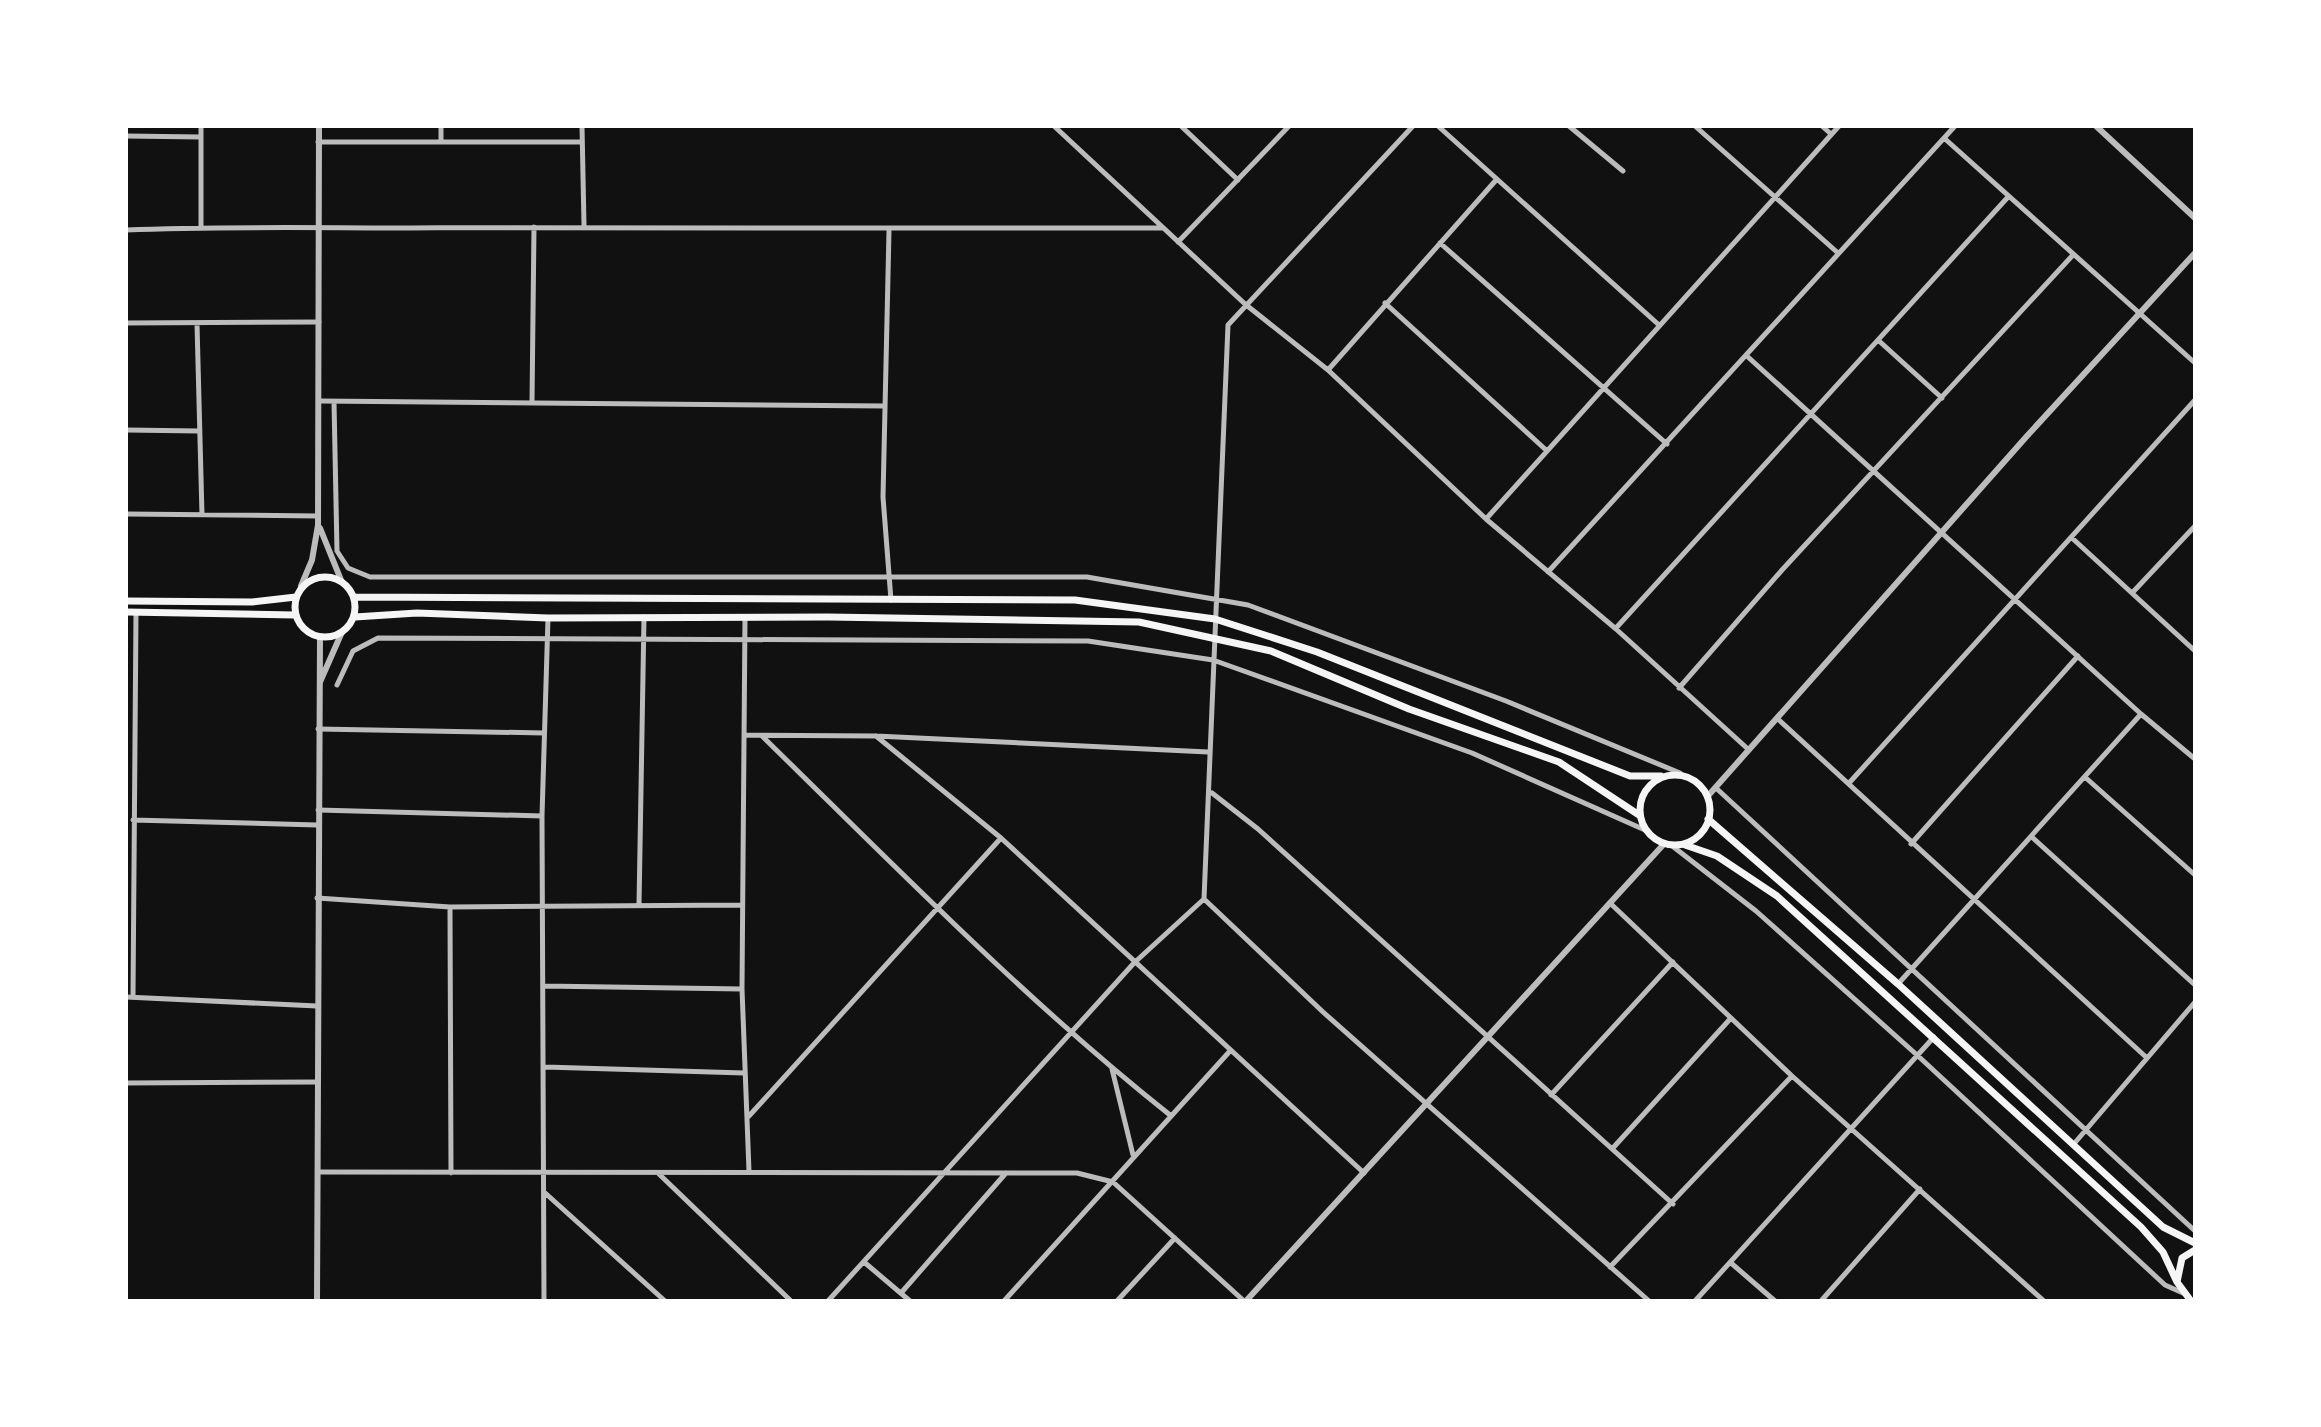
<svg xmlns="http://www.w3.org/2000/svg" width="2321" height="1427" font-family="Arial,sans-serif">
<rect width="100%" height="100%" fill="#111"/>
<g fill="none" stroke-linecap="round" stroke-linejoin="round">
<!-- minor -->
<path stroke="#bcbcbc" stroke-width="5" d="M201,126V227
M582,126L584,225
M1054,126L1245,304L1328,370L1486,519L1616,629L1749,750
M1181,126L1238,180
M1438,126L1659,325
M1569,126L1623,171
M1695,126L1838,253
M1822,126L1831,134
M126,136L201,137
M1944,138L2195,363
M441,141V126
M318,142H582
M126,230C221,226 316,228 411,228C661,226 911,230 1162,228
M889,231L883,497L891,600
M1178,242L1289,126
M1440,243L1667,444
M1385,303L1546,450
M126,323L319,322
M197,324L202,515
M1878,340L1942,398
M1748,357L2141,714L2195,759
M1328,370L1497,179
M320,401L885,406
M334,402L337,551L348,568L370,577H1087L1248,605L1506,701L1680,773
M532,403L534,227
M126,430L199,431
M126,514L318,516
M1486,519L1839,126
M2072,538L2195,651
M1548,572L1955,126
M2133,592L2195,526
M745,617L742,989L749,1171
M1616,628L2008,197
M337,685L353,651L378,638L1088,641L1213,660L1472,753L1645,830
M1679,688L1782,570L2072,256
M1779,720L2147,1058
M318,729L544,733
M744,735L876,736L1208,752
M762,736C895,866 1025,1000 1170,1115
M876,736L1001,838L1364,1173
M2086,778L2195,875
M1850,782L2195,400
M1716,788L2195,1231
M1212,793L1258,829L1673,1204
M318,810L542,816
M133,820L317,825
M2033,838L2195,985
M1911,844L2078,656
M1671,845L1756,911L1917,1055L2165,1285L2183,1293
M317,898L450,907L742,905
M1204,899L1323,1012L1649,1301
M1610,903L1792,1076L2044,1301
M639,905L644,617
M450,907L451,1173
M1898,984L2141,714
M544,986L742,989
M126,997L317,1006
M133,997L136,612
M545,1067L744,1073
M1112,1069L1133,1155
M126,1083L317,1082
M1551,1095L1673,962
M749,1116L1001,838
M2073,1145L2195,1002
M1612,1149L1731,1018
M318,1172L1077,1173L1113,1182L1244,1301
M659,1174L791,1301
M544,1192L665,1301
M864,1262L910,1301
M1731,1263L1775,1301
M1610,1267L1792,1076
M901,1293L1006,1173
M544,1301L542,816L548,618
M828,1301L1134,963L1204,899L1228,325L1413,126
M1004,1301L1230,1051
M1117,1301L1175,1238
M1695,1301L1934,1037
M1821,1301L1920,1189"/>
<!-- tertiary -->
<path stroke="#bcbcbc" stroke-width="6" d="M2096,126L2195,218
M320,528L341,580
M301,586L312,560L318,525L319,126
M320,682L342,632
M1707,797L2027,436L2195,253
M317,1301L320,637
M1246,1301L1663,845"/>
<!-- secondary -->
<path stroke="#f5f5f5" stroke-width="7" d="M295 607a30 30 0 1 1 60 0a30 30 0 1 1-60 0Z
M355,597L1075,600L1215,619L1317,652L1630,776H1661
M126,601L252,602L296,597
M126,612L295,615
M355,617L417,613L548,618L828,617L1139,622L1271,651L1409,709L1559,762L1639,815
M1640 810a35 35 0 1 1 70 0a35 35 0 1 1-70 0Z
M1708,819L1898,984L2163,1227L2195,1243
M1685,845L1717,856L1777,896L2141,1227L2163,1252L2177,1282
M2191,1301L2177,1282L2182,1258L2195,1250"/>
</g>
<!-- border -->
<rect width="2321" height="1427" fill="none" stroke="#ffffff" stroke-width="256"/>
</svg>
